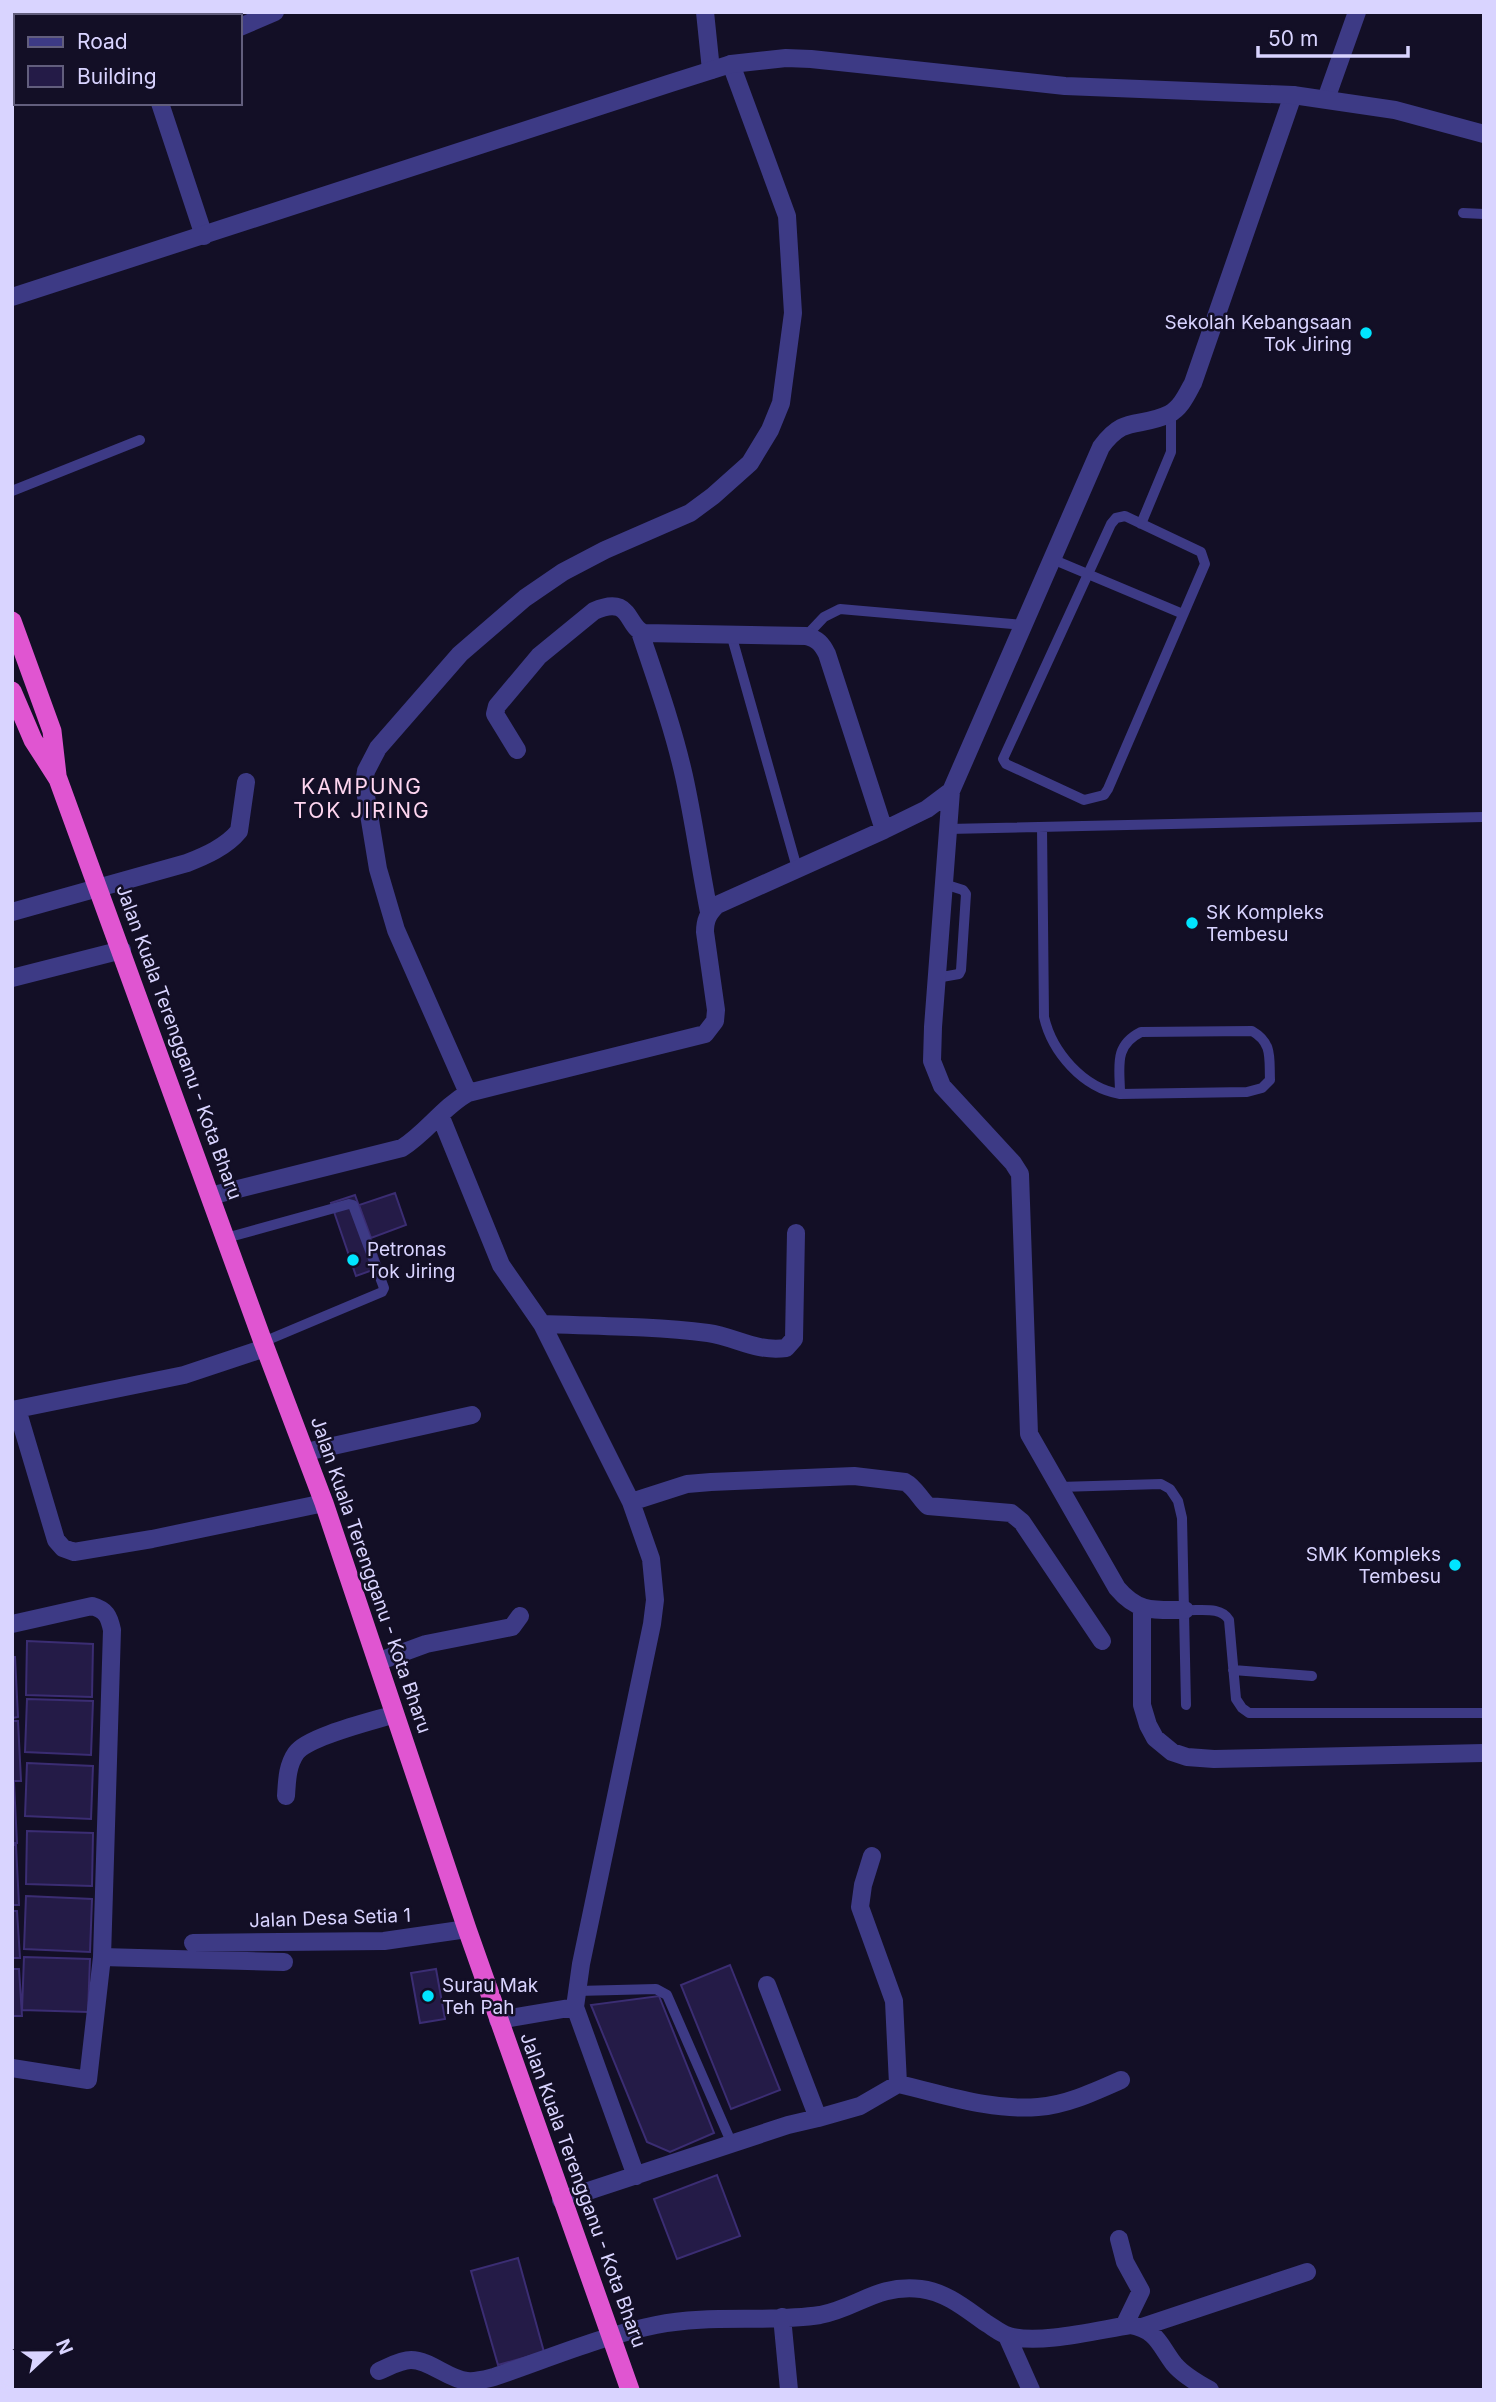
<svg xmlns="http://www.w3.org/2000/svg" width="1496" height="2402" font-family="Inter,sans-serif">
<rect width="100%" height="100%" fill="#130f26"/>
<!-- building -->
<path fill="#241b47" stroke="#3b2d73" stroke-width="2" d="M395,1193L406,1225L371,1238L359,1205Z
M355,1195L381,1267L356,1276L331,1203Z
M27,1641L93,1644L92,1697L26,1695Z
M12,1657H15L18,1717L12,1718Z
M27,1699L93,1701L91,1755L25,1752Z
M12,1721H18L21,1781H12Z
M27,1763L93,1766L91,1819L25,1816Z
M12,1783H14L17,1843H12Z
M27,1831L93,1833L92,1886L26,1884Z
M12,1845H16L19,1905H12Z
M26,1896L92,1899L90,1952L24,1949Z
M12,1911H17L20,1958H12Z
M24,1957L90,1959L88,2012L22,2010Z
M730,1965L780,2090L731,2109L681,1985Z
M12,1969H19L22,2016H12Z
M436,1969L445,2019L420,2023L411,1973Z
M659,1996L714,2133L670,2152L647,2142L591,2005Z
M717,2175L740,2236L677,2259L654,2199Z
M518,2258L544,2352L498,2365L471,2271Z"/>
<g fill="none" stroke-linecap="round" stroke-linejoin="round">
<!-- service -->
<path stroke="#3d3a85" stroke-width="10" d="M1463,213L1484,214
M12,491L140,440
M1125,516L1201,552L1205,564L1108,789L1104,795L1084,800L1006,764L1003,759L1111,524L1116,518Z
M1141,524L1171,452V413
M1052,559L1183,614
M731,634L797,868
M806,636L824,617L840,609L1023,625
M1042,827L1044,1017C1052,1052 1083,1088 1120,1094L1247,1092L1262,1088L1270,1080C1269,1058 1273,1043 1252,1031L1141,1032C1113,1046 1120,1067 1120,1094
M948,829L1484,817
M936,978L959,974L961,970L966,894L963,890L944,884
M226,1238L349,1204L353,1205L384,1288L382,1292L263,1342
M1059,1487L1161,1484L1170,1489L1178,1501L1182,1518L1186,1705
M1185,1610C1200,1611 1221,1606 1229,1620L1236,1699L1242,1708L1249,1713H1484
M1233,1670L1312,1676
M577,1991L656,1989L667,1995L732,2144"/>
<!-- minor -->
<path stroke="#3d3a85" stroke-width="18" d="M117,12L119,16
M705,12L711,70
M240,27L275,12
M1326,99L1357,12
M160,103L204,236
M640,632C656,680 673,727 684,776C694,821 700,867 709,912
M517,750L495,714L497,706L539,656L594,611C632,594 626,627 644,633L806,636C818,639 822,644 827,654L884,830
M12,912L187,863C205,856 226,847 239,831L246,782
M12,978L122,950
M468,1093L396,930L378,869L364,784L366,771L378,748L460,654L525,598L563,572L605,550L690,513L713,496L750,463L770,430L781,403L793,313L787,216L731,64
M440,1115L501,1265L542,1324L631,1502L651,1559L655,1600L652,1624L581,1964L575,2007L636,2176
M210,1196L402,1148C427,1132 443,1107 468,1093L705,1034L715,1021L716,1010L705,932C705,920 708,914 717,905L884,830L927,809L951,791
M542,1324C597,1326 653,1326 708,1333C736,1337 755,1352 786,1348L794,1339L796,1233
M17,1409L56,1540L63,1548L74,1552L152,1539L324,1503
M12,1410L184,1375L265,1348
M306,1452L472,1415
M631,1502L687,1484L711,1482L854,1476L905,1482C915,1487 920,1499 928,1506L1011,1513L1022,1522L1102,1641
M1142,1609V1705L1148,1725L1155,1738L1172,1752L1187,1757L1214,1759L1484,1753
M1185,1610C1154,1610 1138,1613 1117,1588L1029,1434L1020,1174L1013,1163L942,1086L932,1061L933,1027L951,791L1101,447C1125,414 1138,429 1169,414C1181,408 1187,394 1193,383L1293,95
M12,1624L92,1606C106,1610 109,1616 112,1630L102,1957L88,2080L12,2068
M377,1662L426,1644L512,1627L520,1616
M286,1796C287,1781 287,1766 296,1753C308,1736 373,1721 395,1714
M872,1856L863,1885L860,1907L894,2001L898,2084
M193,1943L384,1941L467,1929
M102,1957L284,1962
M498,2020L575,2007
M818,2118L860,2106L898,2084C943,2094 991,2111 1038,2107C1066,2105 1094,2092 1121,2080
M561,2200L788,2125L818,2118L767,1985
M1119,2239L1125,2262L1141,2291L1124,2326
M782,2317L789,2390
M1142,2327L1307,2272
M1007,2336L1031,2390
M379,2371C389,2367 400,2360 411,2360C430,2360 448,2379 467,2381C476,2382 486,2379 494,2377C547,2359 601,2336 656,2325C710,2314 766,2323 820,2315C858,2308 876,2284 921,2289C946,2292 966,2309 986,2323C993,2327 1001,2334 1009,2336C1038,2345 1098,2330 1130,2325C1157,2330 1159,2344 1174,2364C1183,2375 1197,2383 1210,2390"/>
<!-- tertiary -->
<path stroke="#3d3a85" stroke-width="18" d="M12,297L671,83L731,64L786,58L811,59L1065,86L1293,95L1395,110L1484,134"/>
<!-- trunk -->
<path stroke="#e055d1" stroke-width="19" d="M12,621L52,731L57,775
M12,691L33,740L58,779L263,1342L324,1503L467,1929L630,2390"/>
</g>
<!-- markers -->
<g fill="#00e5ff" stroke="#130f26" stroke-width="2.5">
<circle cx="1366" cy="333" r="7"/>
<circle cx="1192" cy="923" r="7"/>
<circle cx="353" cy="1260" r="7"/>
<circle cx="1455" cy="1565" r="7"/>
<circle cx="428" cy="1996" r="7"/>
</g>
<g text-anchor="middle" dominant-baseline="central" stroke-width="5" stroke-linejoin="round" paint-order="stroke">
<!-- poi labels -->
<g font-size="19" fill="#d9d4ff" stroke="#130f26" text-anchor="start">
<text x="1352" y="322" text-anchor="end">Sekolah Kebangsaan<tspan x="1352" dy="22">Tok Jiring</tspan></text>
<text x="1206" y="912">SK Kompleks<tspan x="1206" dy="22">Tembesu</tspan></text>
<text x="367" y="1249">Petronas<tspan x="367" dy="22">Tok Jiring</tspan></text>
<text x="1441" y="1554" text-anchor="end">SMK Kompleks<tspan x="1441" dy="22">Tembesu</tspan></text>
<text x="442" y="1985">Surau Mak<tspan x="442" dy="22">Teh Pah</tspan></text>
</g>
<!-- street labels -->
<g font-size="19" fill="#d9d4ff" stroke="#130f26">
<text transform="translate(179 1042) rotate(70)">Jalan Kuala Terengganu - Kota Bharu</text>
<text transform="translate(371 1575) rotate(71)">Jalan Kuala Terengganu - Kota Bharu</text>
<text transform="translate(330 1918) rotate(-2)">Jalan Desa Setia 1</text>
<text transform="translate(583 2190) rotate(70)">Jalan Kuala Terengganu - Kota Bharu</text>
</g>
<!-- neighbourhood labels -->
<g font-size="21" letter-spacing="2" fill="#ffd6f0" stroke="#130f26">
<text x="362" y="786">KAMPUNG<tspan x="362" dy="24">TOK JIRING</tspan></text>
</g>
</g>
<!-- border -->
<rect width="1496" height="2402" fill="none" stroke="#d9d4ff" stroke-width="28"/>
<!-- legend -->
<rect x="14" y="14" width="228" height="91" fill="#130f26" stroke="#625e7d" stroke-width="2"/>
<rect x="28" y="37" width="35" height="10" fill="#3d3a85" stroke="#625e7d" stroke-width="2"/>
<text x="77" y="49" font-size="21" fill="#d9d4ff">Road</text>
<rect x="28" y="66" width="35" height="21" fill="#241b47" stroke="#625e7d" stroke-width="2"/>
<text x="77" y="84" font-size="21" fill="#d9d4ff">Building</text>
<!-- north arrow -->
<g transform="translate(49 2353) rotate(68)" stroke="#130f26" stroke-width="5" paint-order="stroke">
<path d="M0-5L12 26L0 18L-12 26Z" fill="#d9d4ff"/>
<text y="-10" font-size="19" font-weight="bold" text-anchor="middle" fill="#d9d4ff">N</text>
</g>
<!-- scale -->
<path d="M1258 46v10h150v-10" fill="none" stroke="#d9d4ff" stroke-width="3.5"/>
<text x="1268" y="46" font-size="21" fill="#d9d4ff" stroke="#130f26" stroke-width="5" paint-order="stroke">50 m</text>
</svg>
